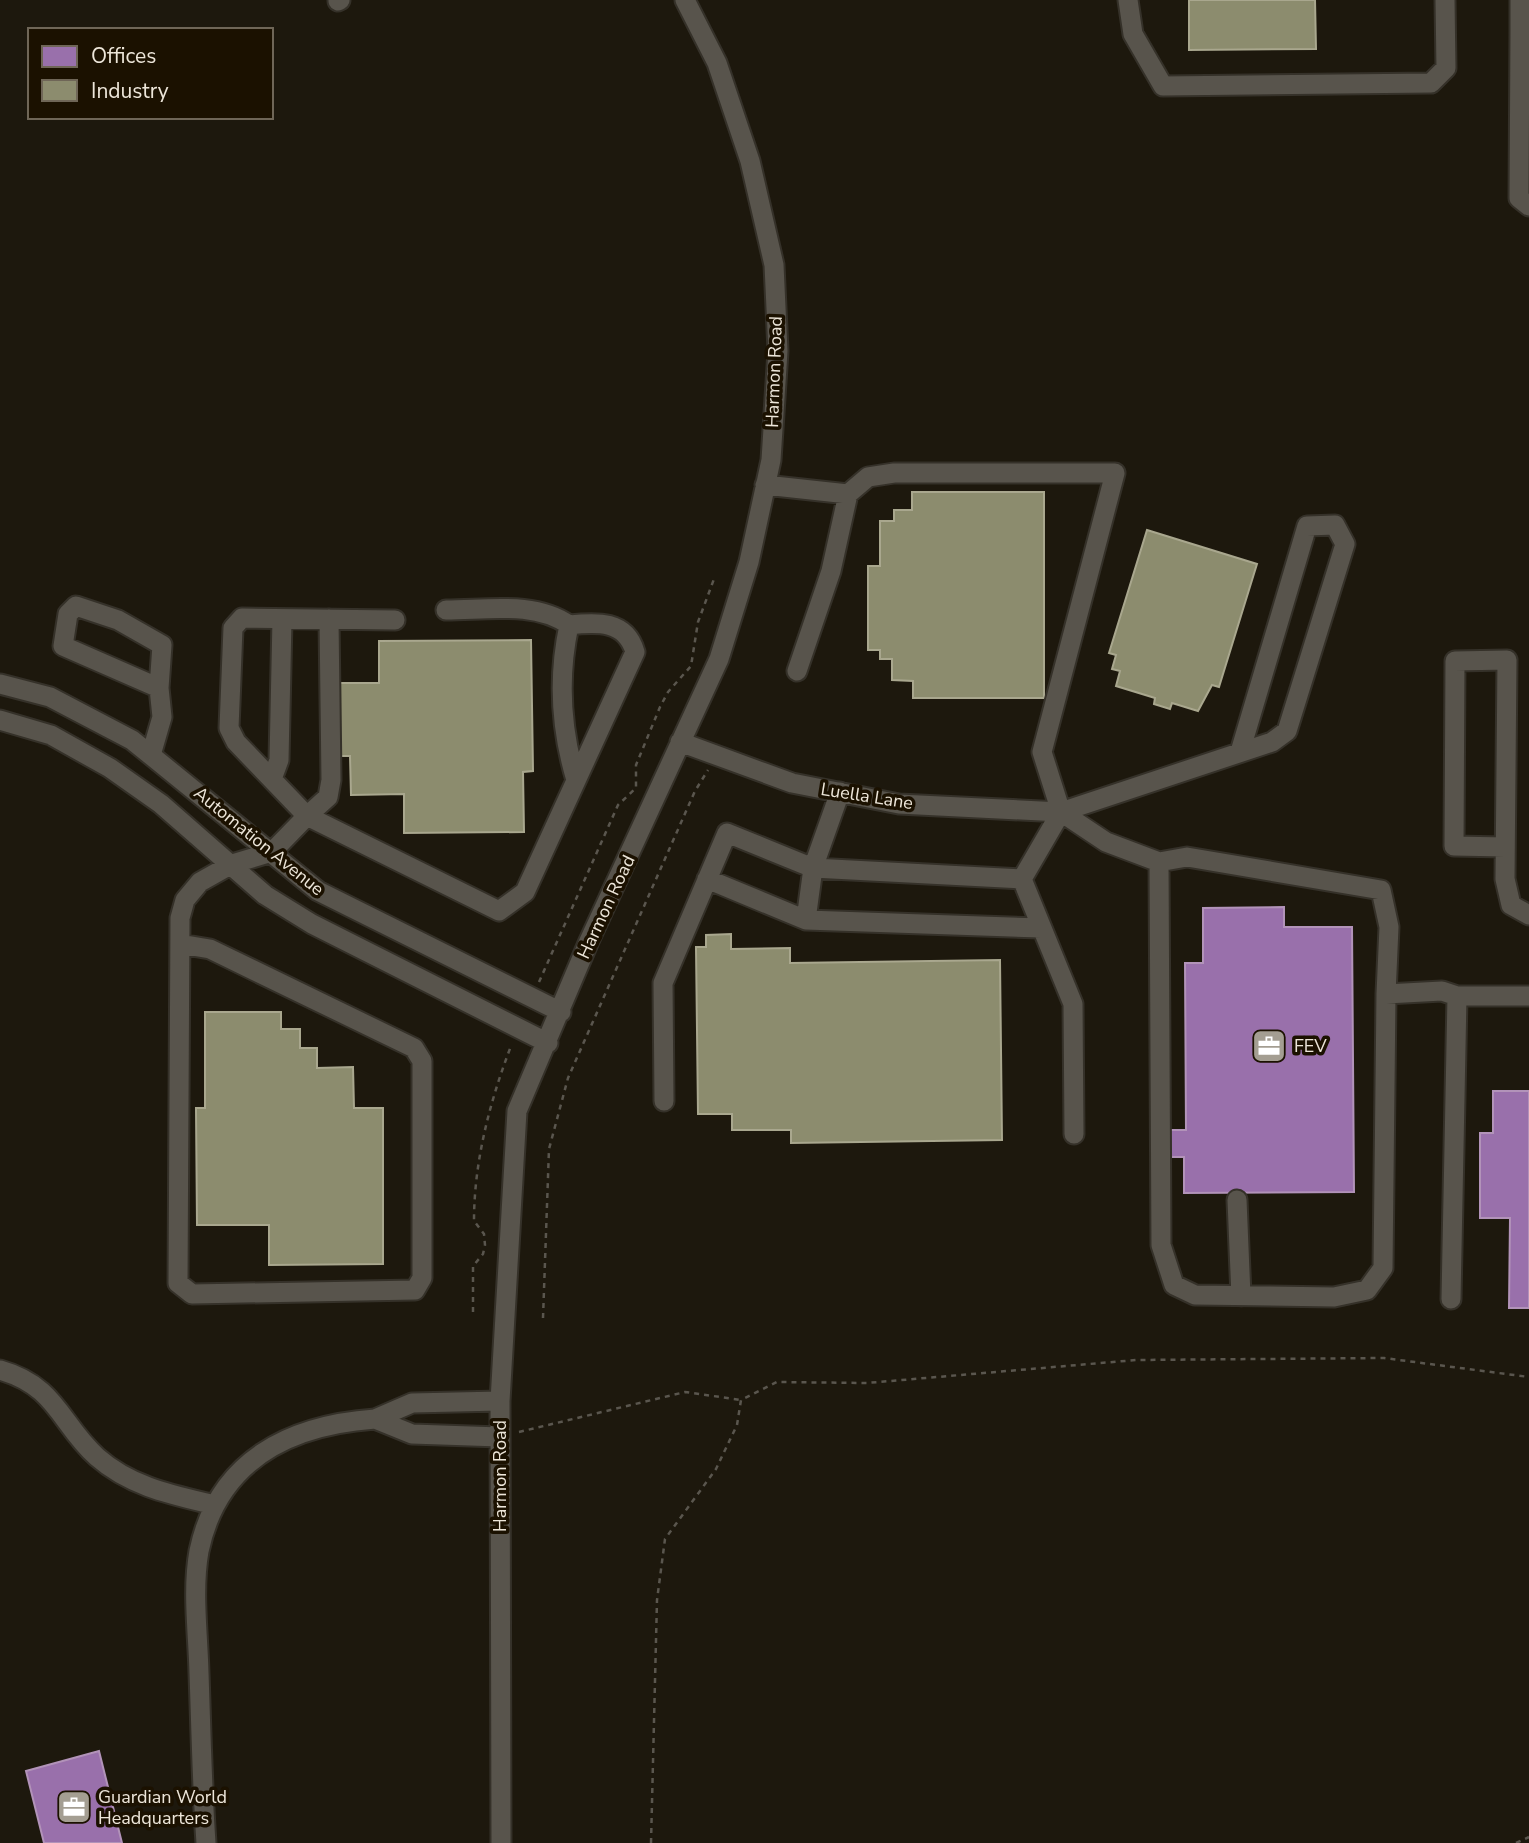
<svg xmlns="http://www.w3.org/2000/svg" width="1529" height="1843" font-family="'Nunito Sans',sans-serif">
<rect width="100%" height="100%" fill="#1d180d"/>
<!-- offices -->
<path fill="#9970ab" stroke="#b293b9" stroke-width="2" d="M1284,907V927H1352L1354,1192L1184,1193V1157H1165V1130H1186L1185,963H1203V908Z
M1493,1091H1529V1308H1509L1510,1218H1480V1133H1493Z
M99,1751L122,1843H44L26,1771Z"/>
<!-- industry -->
<path fill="#8c8c6e" stroke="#a9a78e" stroke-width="2" d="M1189,0H1315L1316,49L1189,50Z
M912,492H1044V698H913V681L892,680V659H880V650H868V566H880V521H894V510H912Z
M1147,530L1257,564L1219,687L1212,685L1198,711L1172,703L1170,709L1154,704L1155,698L1116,686L1120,671L1112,669L1116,655L1109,653Z
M531,640L533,771L523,772L524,832L404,833V794L351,795L350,756H338V683H379V641Z
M731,934V949L790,948V963L1000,960L1002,1140L791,1143V1130H732V1114H698L696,947H706V935Z
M205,1012H281V1029H300V1048H317V1068L353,1067L354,1108H383V1264L269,1265V1225H197L196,1108H205Z"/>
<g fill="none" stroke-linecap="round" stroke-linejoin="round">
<!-- minor casing -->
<g stroke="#353129" stroke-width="23">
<path id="minor" d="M1128,0L1133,34L1163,86L1431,83L1446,68L1445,0
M1520,0V31H1529
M338,1L340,0
M1520,31L1519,198L1529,206
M765,485L848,494L868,477L894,473H1115L1042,752L1061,812L1106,842L1159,862
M446,610C487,610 535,601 569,625
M329,619L331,780L328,797L307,816L236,742L229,728L233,628L242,618L395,620
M797,671L831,571L848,494
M0,684L50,697L132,740L318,891L561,1012
M0,720L51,735L110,768L161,804L265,895L312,924L548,1043
M680,742L792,783L899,804L1061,812
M151,755L162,717L159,688L162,645L118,620L76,606L68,614L63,646L159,688
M272,779L279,760L282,619
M1505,847L1454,846L1455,661L1507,660L1505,879L1511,905L1529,915
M707,879L806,920L1041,928
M1022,879L1073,1004L1074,1134
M806,920L813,868L1022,879L1061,812L1272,742L1287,731L1345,544L1335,525L1307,526L1240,752
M180,944L210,949L414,1048L422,1061V1278L415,1290L192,1294L178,1283L180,918L185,900L200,882L232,864L272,852L307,816L499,911L525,892L635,652C626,620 597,622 569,625C558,676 561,730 576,780
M1386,994L1389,927L1381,890L1187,857L1159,862L1161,1245L1174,1285L1195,1295L1334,1297L1367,1290L1383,1268L1386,994L1442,991L1457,996
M664,1101L663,983L727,833L813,868L840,792
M1237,1200L1241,1296
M1451,1299L1457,996H1529
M0,1370C57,1386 60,1424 97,1457C131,1487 173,1495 215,1505
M500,1401L412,1403L375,1419L412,1434L500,1437
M206,1843C202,1786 201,1730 199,1673C198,1633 192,1590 199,1551C218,1460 290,1425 375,1419
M501,1843L500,1401L517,1111L589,941L719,659L749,562L771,460L778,351L774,265L750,161L717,63L685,0"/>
</g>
<!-- path -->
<path stroke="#5a564e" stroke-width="2.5" stroke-dasharray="5 5" stroke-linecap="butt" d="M539,982L618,805L636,788V765L660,707L668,692L691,666L698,622L714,579
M473,1312V1266L483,1254L485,1245L484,1234L474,1221C474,1161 490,1101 511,1046
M543,1318L549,1149L568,1078L695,791L708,770
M519,1432L685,1392L741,1400
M651,1843L657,1600L665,1539L716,1469L737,1425L741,1400L777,1382L867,1383L1136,1360L1384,1358L1529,1377
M1516,1843L1529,1837"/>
<!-- minor -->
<use href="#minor" stroke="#58544c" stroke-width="19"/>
</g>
<!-- icons -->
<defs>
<g id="office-square" transform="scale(1.75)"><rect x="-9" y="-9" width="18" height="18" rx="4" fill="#a49e92" stroke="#1b1100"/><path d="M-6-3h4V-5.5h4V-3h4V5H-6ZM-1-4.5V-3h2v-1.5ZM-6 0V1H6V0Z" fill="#fff"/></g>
</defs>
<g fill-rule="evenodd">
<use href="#office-square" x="1269" y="1046"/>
<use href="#office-square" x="74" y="1807"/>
</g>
<g text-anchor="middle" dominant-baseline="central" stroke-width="7" stroke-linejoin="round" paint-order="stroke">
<!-- street labels -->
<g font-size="18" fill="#ede6d9" stroke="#1b1100">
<text transform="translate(774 372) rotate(-88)">Harmon Road</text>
<text transform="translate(867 796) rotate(9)">Luella Lane</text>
<text transform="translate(259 841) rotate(39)">Automation Avenue</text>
<text transform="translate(606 907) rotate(-65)">Harmon Road</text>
<text transform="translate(500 1476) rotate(-90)">Harmon Road</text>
</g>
<!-- poi labels -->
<g font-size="18" fill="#ede6d9" stroke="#1b1100" text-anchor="start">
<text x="1294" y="1046">FEV</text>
<text x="98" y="1797">Guardian World<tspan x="98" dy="21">Headquarters</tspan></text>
</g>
</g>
<!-- legend -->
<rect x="28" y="28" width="245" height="91" fill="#1b1100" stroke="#6f6657" stroke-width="2"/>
<rect x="42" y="46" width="35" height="21" fill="#9970ab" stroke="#6f6657" stroke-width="2"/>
<text x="91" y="63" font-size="21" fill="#ede6d9">Offices</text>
<rect x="42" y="80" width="35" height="21" fill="#8c8c6e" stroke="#6f6657" stroke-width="2"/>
<text x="91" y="98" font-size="21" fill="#ede6d9">Industry</text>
</svg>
